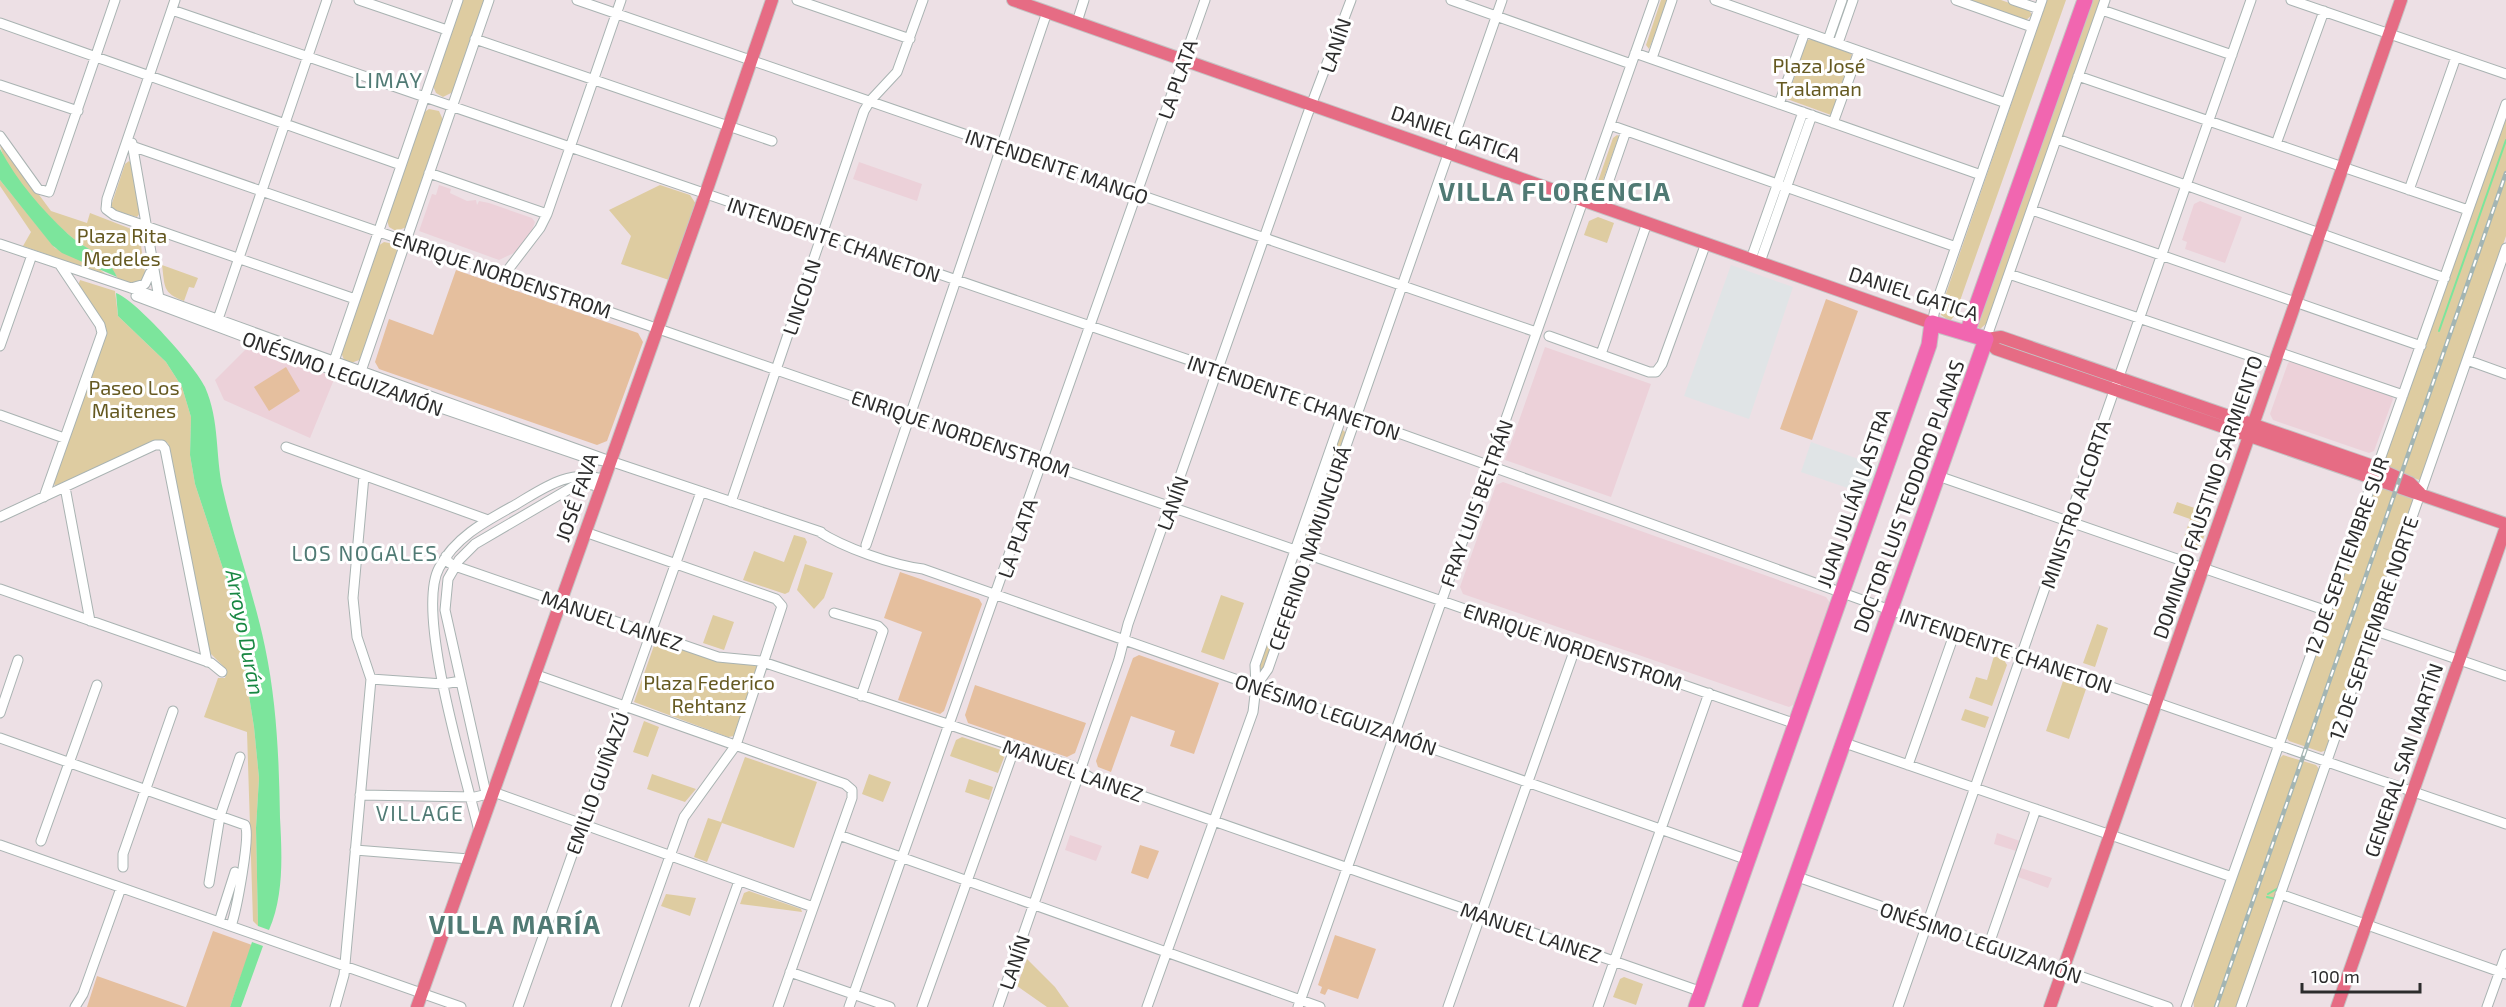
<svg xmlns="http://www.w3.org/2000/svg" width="2506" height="1007" font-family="'Exo 2',sans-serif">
<rect width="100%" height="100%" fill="#ede0e5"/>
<!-- industrial -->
<path fill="#e0e4e6" d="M1731,265L1793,287L1749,419L1684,396Z
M1811,442L1878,466L1868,495L1801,472Z"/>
<!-- education -->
<path fill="#ecd1d9" d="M859,162L922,184L917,201L853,179Z
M439,185L451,189L450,193L467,201L476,200L477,205L479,201L489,203L532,218L535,222L526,247L499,260L419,231L432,194L436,195Z
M2200,201L2242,217L2225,263L2185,249L2187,242L2182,240L2194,204Z
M248,347L335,377L310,438L224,400L215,380Z
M1545,347L1651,384L1611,497L1505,460Z
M2291,361L2391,395L2393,399L2374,451L2369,453L2273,420L2270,414L2288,363Z
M1503,482L1826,597L1830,603L1795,704L1789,707L1463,594L1460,587L1496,485Z
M1997,833L2020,841L2016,851L1994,844Z
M1070,835L1102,846L1096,861L1065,850Z
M2021,868L2052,878L2048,888L2018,877Z"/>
<!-- green -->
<path fill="#decca1" d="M461,0H485L453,92L443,97L436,93L433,86Z
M1661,0H1669L1649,49L1646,45Z
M1966,0H2001L2029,10L2032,15L2025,21Z
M2047,0H2066L1955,315L1950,321L1941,315V308Z
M2092,0H2102L1987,323L1980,329L1976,325Z
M1814,39L1852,54L1831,115L1787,99L1807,40Z
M429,109L439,111L443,120L407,227L396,231L389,227L387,220L423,113Z
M2506,116V236L2423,477L2419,480L2386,466L2385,458Z
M1617,135L1619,136L1598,194L1595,190L1613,138Z
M0,142L51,211L87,223L90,213L139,232L146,279L134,285L118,279C107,256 86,250 68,234C49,217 0,167 0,142Z
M129,161L132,164L140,213L137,217L116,211L111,206L125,164Z
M0,180L55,248L97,267L108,276L23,246L31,232L0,186Z
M660,185L690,195L696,204L669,280L621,264L631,236L609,210Z
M1598,217L1614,223L1607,243L1584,235L1589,221Z
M384,242L394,244L398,253L362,359L351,363L344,360L341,352L378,246Z
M162,265L198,278L194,288L189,287L184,301C162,293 165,286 162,265Z
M80,280L115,291L118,316L166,362L182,387L191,417L190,455L195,484L234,602L254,727L259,778L256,828L258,926L253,921L247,732L204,717L218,678H225L227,670L210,653L168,443L158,440L58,486L53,484L106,332L104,325L78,286Z
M1342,429L1346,433L1310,535L1305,538Z
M2379,486L2414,499L2327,750L2321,752L2289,741L2286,737L2374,489Z
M2177,502L2212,514L2200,548L2194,551L2181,547L2190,519L2173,513Z
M794,535L805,538L807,542L789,592L785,594L743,580L754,551L784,562Z
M805,564L833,573L824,598L814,609L797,590Z
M1295,564L1299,568L1263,670L1259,673L1257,671Z
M1221,595L1244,603L1224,660L1201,652Z
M713,615L734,622L724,650L703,643Z
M2097,624L2108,628L2095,667L2083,663Z
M656,640L759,666L734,736L728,737L634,702Z
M1994,656L2004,660L2007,665L1992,706L1969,698L1976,677L1987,680Z
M2063,681L2086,689L2069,739L2046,731Z
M1965,709L1989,717L1985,728L1961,720Z
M644,721L659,727L648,757L633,752Z
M962,737L1001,750L1005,755L998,773L950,756L956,740Z
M2283,755L2316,765L2319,769L2237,1007H2194L2193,999L2279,759Z
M745,757L817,782L794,848L722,823L707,862L694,857L708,818L721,822Z
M652,774L696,789L685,802L647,789Z
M869,774L891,782L883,802L862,794Z
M969,779L993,787L989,800L965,792Z
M749,891L801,909L802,912L740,904L744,893Z
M666,894L696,898L690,916L661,906Z
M1027,959L1055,987L1069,1007H1047L1017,986Z
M1624,977L1643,984L1636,1005L1613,997L1620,979Z"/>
<!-- pitch -->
<path fill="#e5bf9e" d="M456,270L638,333L643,342L607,441L597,445L379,369L375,362L389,319L433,335Z
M1826,299L1858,311L1812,440L1780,429Z
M286,367L300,391L269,411L254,387Z
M900,572L979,599L982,604L944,711L940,714L898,700L922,632L884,618Z
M1139,655L1219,683L1194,754L1170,746L1175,731L1131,716L1111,772L1098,767L1096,761L1133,658Z
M975,685L1086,723L1075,753L1067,757L968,723L965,715Z
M1140,845L1159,851L1148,879L1131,873Z
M213,931L252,945L230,1007H186Z
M1335,935L1376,949L1358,999L1328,989L1325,995L1320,993L1322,987L1318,985Z
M97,976L185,1007H87Z"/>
<!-- water -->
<path fill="#7ce59c" d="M0,149C17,181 42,210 68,234C85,250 107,254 117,277L62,253L52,245L0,180Z
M116,293C136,300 196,367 205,387C220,421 215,455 223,490C235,543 254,594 265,647C277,704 279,760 280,818C282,855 284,896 269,930L258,926L256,828L259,778L254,727L234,602L195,484L190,455L191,417L182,387L166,362L118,316Z
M252,942L263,946L241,1007H230Z"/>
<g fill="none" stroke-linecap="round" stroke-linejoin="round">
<!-- stream -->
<path stroke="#7ce59c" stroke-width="2" d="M2439,331L2506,140
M2268,894L2280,887
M2267,897L2276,899"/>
<!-- minor casing -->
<g stroke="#a9b3b2" stroke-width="11">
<path id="minor" d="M175,0L107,199L106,209L114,215L355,299
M359,0L447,30
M577,0L1536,332
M797,0L910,39
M1451,0L1631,64
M1715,0L2006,103
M1956,0L2032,27
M2013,0L2039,9
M2291,0L2506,74
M172,10L1343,413L1890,610L2506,824
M2102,10L2232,55
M1077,22L1084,0
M0,23L401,165
M475,39L772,141
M1828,40L1842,0
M1838,43L1853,0
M1635,53L1981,175
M1652,58L1672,0
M2078,76L2468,210
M0,85L78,111
M1779,104L1805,32
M1833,123L1859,51
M1610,125L1956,247
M0,136L38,189L49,192L115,0
M2057,139L2445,278
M132,143L160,304
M126,144L1796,724
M2276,144L2324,11
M429,173L547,214
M2409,190L2456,57
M1600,206L1626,131
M2032,210L2421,346
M0,244L131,288L610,461L821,532
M1751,259L1803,112
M1760,262L1812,115
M2009,274L2274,364
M504,275L540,228L547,214L621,0
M131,288L145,284L150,273
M136,296L359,380L590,459L606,461
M1932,323L1937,301L2042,0
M216,325L327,0
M1549,336L1649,372H1656L1662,364L1706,243
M1986,339L2105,0
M0,346L32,255
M2278,352L2403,395
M1601,354L1647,223
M2467,360L2506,374
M332,367L458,0
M359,377L489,0
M0,415L64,438
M286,447L488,520
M1938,476L2327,611
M65,487L90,621
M600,487L584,483L576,485L475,544L459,560L448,579L445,610L485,789L813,907
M44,497L102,333L100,325L60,265
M731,502L864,111L870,101L897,72L923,0
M0,517L155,445H162L165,449L207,662
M818,531C844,548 893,565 923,569L1748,860
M585,532L776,599L782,606L736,745L684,817L616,1007
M866,545L1047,12
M446,556L448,562L455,566L718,657L760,661L1072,766L1091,778L1702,992
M0,589L211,663L222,672
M834,613L878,626L883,631L861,696
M2373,630L2506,676
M534,674L845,784L852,790V798L778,1007
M371,679L443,684L461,681
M1256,686L1268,669L1502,0
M0,713L18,660
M0,738L245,825C251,835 236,912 231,926
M1842,742L2232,877
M1908,765L1955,632
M360,795L475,797L492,793
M479,831C466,776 415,613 439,568C455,537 486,521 515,505C544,488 568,469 603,479
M839,835L1320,1007
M41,841L97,685
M0,845L461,1007
M355,850L469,859
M123,867V854L173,711
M1795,876L2168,1007
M209,883L220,816L240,757
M2280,894L2506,974
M219,922L235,872
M1989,944L2036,809
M790,972L890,1007
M75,1007L83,994L121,888
M335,1007L344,975L371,679L357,637L353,598L364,476
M518,1007L701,492
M694,1007L739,881
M849,1007L1205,0
M922,1007L1015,747
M998,1007L1119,659L1128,624L1307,116L1351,0
M1147,1007L1253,712L1256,686L1255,665L1343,413
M1298,1007L1654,0
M1448,1007L1576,646
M1598,1007L1709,693
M1898,1007L2251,0
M2186,1007L2506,104
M2241,1007L2506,248
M2487,1007L2506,954"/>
</g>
<!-- major casing -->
<g stroke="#c4c4c4" stroke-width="14">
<path id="major" d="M1013,0L1932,323
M2420,493L2410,483L2370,465L2001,337L1986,339L1996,349L2506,524
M417,1007L705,195L772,0
M2050,1007L2401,0
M2337,1007L2506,527"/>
</g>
<!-- highway casing -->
<g stroke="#c4c4c4" stroke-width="17">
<path id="highway" d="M1967,333L2085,0
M1696,1007L1929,345L1932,323L1986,339L1750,1007"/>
</g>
<!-- minor -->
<use href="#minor" stroke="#fff" stroke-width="9"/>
<!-- major -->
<use href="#major" stroke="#e66c84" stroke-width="12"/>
<!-- highway -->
<use href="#highway" stroke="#f166b0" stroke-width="15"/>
<!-- rail casing -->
<g stroke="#a3b5b3" stroke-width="4.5">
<path id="rail" d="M2216,1007L2506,173"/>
</g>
<!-- rail -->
<use href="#rail" stroke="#fff" stroke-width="2" stroke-dasharray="7" stroke-linecap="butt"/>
</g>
<g text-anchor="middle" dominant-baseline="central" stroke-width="6" stroke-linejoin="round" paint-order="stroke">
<!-- street labels -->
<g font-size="20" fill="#2c2c2c" stroke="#fff">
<text transform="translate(1335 45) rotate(-71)">LANÍN</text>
<text transform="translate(1177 79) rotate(-71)">LA PLATA</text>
<text transform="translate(1456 133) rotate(19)">DANIEL GATICA</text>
<text transform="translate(1057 166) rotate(19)">INTENDENTE MANGO</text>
<text transform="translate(834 239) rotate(19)">INTENDENTE CHANETON</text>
<text transform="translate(502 274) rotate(19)">ENRIQUE NORDENSTROM</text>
<text transform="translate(1914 293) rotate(18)">DANIEL GATICA</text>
<text transform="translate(801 297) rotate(-71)">LINCOLN</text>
<text transform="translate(343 373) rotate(20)">ONÉSIMO LEGUIZAMÓN</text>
<text transform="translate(1294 397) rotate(19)">INTENDENTE CHANETON</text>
<text transform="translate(961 433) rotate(19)">ENRIQUE NORDENSTROM</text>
<text transform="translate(1908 496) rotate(-70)">DOCTOR LUIS TEODORO PLANAS</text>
<text transform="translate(576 497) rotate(-71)">JOSÉ FAVA</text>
<text transform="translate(2207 497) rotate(-71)">DOMINGO FAUSTINO SARMIENTO</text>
<text transform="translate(1853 498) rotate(-71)">JUAN JULIÁN LASTRA</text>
<text transform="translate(1172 503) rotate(-70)">LANÍN</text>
<text transform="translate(1476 503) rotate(-70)">FRAY LUIS BELTRÁN</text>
<text transform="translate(2075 504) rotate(-71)">MINISTRO ALCORTA</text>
<text transform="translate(1017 538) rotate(-71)">LA PLATA</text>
<text transform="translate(1309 548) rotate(-71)">CEFERINO NAMUNCURÁ</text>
<text transform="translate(2346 556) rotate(-70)">12 DE SEPTIEMBRE SUR</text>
<text transform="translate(612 620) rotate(19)">MANUEL LAINEZ</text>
<text transform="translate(2373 628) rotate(-71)">12 DE SEPTIEMBRE NORTE</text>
<text transform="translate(1573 646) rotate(19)">ENRIQUE NORDENSTROM</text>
<text transform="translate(2006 650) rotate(19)">INTENDENTE CHANETON</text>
<text transform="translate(1336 714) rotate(19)">ONÉSIMO LEGUIZAMÓN</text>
<text transform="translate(2403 760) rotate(-71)">GENERAL SAN MARTÍN</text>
<text transform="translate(1073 770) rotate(20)">MANUEL LAINEZ</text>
<text transform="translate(597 783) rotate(-70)">EMILIO GUIÑAZÚ</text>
<text transform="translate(1531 932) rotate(19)">MANUEL LAINEZ</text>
<text transform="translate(1981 942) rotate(19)">ONÉSIMO LEGUIZAMÓN</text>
<text transform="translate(1014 962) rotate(-71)">LANÍN</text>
</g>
<!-- park labels -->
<g font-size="20" fill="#655921" stroke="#fff">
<text x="1819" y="65">Plaza José<tspan x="1819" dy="23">Tralaman</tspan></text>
<text x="122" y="235">Plaza Rita<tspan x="122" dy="23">Medeles</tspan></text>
<text x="134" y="387">Paseo Los<tspan x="134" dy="23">Maitenes</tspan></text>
<text x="709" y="682">Plaza Federico<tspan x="709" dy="23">Rehtanz</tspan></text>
</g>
<!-- neighbourhood labels -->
<g font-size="21" letter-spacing="1.5" fill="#507a74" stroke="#fff">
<text x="365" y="552">LOS NOGALES</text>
<text x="420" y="812">VILLAGE</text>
</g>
<!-- water labels -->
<g font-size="21" font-style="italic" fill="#188742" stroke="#fff">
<text transform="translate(246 632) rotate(79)">Arroyo Durán</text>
</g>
<!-- quarter labels -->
<g font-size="22" letter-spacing="1.5" fill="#507a74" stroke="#fff">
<text x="389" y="79">LIMAY</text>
</g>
<!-- district labels -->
<g font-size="26" font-weight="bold" letter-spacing="1.5" fill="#507a74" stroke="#fff">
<text x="1555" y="190">VILLA FLORENCIA</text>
<text x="515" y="923">VILLA MARÍA</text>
</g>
</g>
<!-- scale -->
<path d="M2302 983v9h118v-9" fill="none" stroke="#2c2c2c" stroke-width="3"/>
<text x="2311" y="983" font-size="18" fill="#2c2c2c" stroke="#ffffff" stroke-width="4.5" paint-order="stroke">100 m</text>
</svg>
